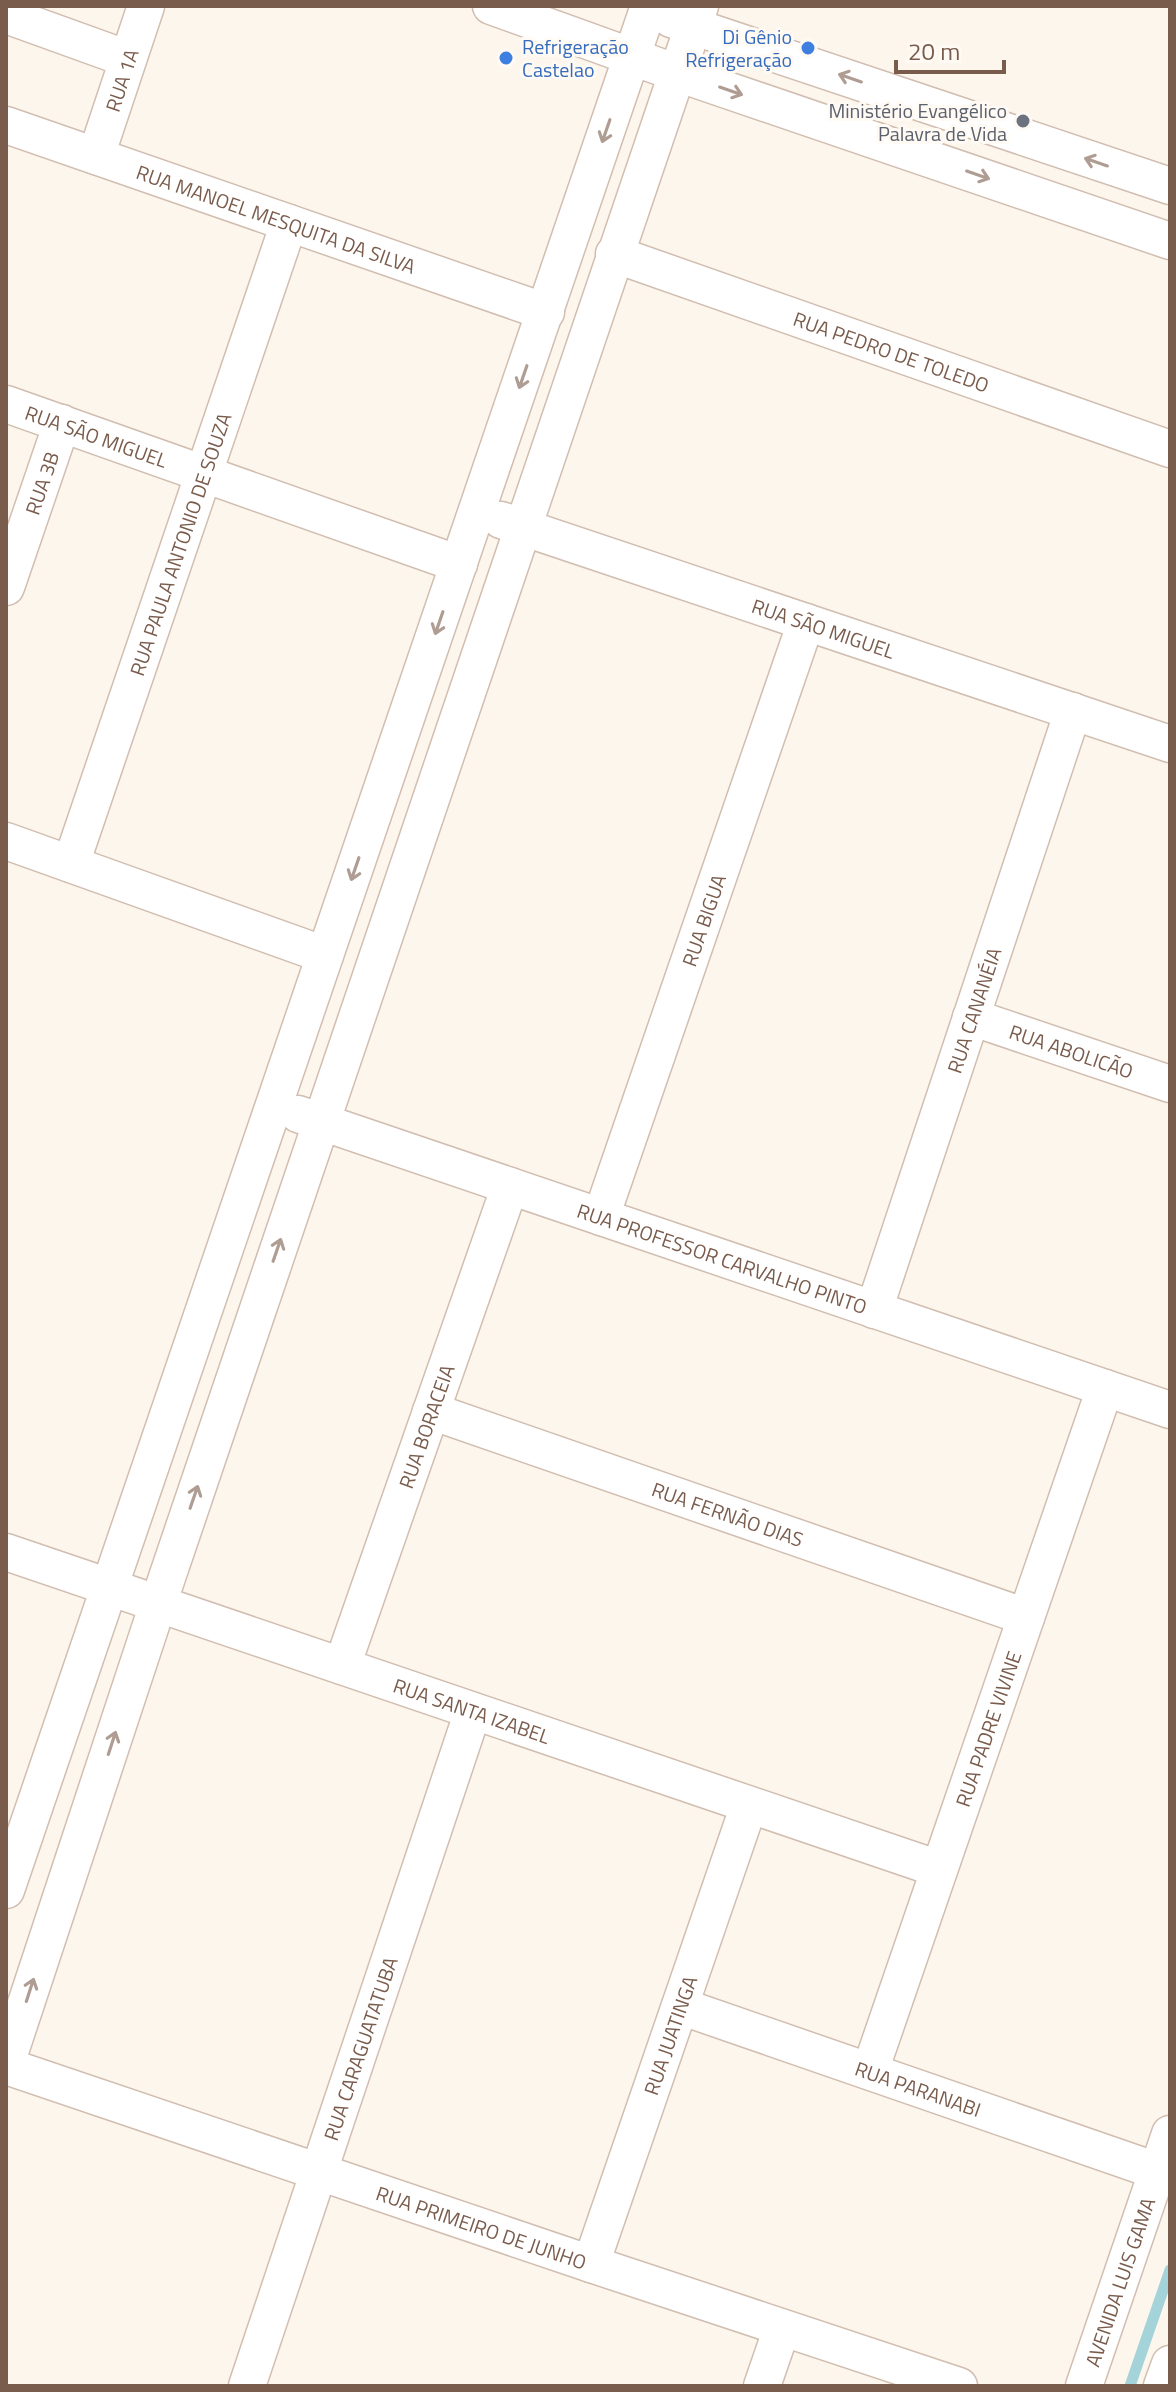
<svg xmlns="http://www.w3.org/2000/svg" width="1176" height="2392" font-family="'Titillium Web',sans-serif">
<rect width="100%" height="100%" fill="#fdf6ec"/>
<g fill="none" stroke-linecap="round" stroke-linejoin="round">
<!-- stream -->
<path stroke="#a5d3da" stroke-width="11" d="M1130,2386L1170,2270"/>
<!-- minor casing -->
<g stroke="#d1beb0" stroke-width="39">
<g id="minor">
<path d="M491,6L677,73L1170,241"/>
<path d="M6,15L128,59"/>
<path d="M671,19L1170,186"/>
<path id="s1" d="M6,125L546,312"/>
<path id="s2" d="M96,156L146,6"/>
<path id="s3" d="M614,254L1170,449"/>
<path id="s4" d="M6,404L459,564"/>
<path id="s5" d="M501,520L1170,744"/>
<path id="s6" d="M6,587L62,423"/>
<path d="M6,841L325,955"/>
<path id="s7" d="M71,864L289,223"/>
<path id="s8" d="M971,1017L1170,1084"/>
<path id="s9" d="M298,1114L1170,1410"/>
<path id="s10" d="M601,1217L806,622"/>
<path id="s11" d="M874,1310L1073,711"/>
<path id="s12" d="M431,1411L1026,1617"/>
<path id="s13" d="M6,1552L939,1869"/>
<path id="s14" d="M342,1666L510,1186"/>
<path d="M6,1890L649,6"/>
<path id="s15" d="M680,2006L1157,2171"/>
<path d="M6,2064L158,1604L700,6"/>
<path id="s16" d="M6,2066L591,2264L959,2386"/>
<path id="s17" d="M870,2071L1105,1388"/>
<path id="s18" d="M591,2264L749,1805"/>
<path id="s19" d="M247,2386L473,1711"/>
<path d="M762,2386L782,2328"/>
<path id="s20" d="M1084,2386L1170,2134"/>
<path d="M1162,2386L1170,2364"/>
</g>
</g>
<!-- minor -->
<use href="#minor" stroke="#fff" stroke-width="36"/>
</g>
<!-- one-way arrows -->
<defs><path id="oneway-shaft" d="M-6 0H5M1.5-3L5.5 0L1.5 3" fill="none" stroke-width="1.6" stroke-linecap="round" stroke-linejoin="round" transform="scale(2)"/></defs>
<g stroke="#af9d94">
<use href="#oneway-shaft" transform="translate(850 78) rotate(-161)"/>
<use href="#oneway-shaft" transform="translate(731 91) rotate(19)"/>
<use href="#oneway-shaft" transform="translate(606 131) rotate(109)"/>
<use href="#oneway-shaft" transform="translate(1096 162) rotate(-161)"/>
<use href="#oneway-shaft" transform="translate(978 175) rotate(19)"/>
<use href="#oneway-shaft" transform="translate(523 377) rotate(109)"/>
<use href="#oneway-shaft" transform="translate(439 623) rotate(109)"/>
<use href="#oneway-shaft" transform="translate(355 869) rotate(109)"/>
<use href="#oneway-shaft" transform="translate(277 1250) rotate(-71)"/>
<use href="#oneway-shaft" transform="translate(194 1497) rotate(-71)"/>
<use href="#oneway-shaft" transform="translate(112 1743) rotate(-72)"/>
<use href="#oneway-shaft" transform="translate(30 1990) rotate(-72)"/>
</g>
<!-- markers -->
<g fill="#3f7fe0" stroke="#fffaf3" stroke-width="3">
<circle cx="808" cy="48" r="8"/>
<circle cx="506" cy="58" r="8"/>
</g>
<circle fill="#6b7280" stroke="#fffaf3" stroke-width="3" cx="1023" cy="121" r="8"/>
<g text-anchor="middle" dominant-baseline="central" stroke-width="6" stroke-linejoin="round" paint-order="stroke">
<!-- shop labels -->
<g font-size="20" fill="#366cbe" stroke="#fffaf3" text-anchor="end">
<text x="792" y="36">Di Gênio<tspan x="792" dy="23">Refrigeração</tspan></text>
<text x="522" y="46" text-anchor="start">Refrigeração<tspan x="522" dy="23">Castelao</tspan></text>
</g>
<!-- street labels -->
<g font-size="20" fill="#7a5c4d" stroke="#fffaf3">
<text stroke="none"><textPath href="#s2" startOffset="80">RUA 1A</textPath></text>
<text stroke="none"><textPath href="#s1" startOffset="286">RUA MANOEL MESQUITA DA SILVA</textPath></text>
<text stroke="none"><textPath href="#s3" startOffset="294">RUA PEDRO DE TOLEDO</textPath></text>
<text stroke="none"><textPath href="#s4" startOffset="96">RUA SÃO MIGUEL</textPath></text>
<text stroke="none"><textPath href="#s6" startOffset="110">RUA 3B</textPath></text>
<text stroke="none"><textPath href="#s7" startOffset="338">RUA PAULA ANTONIO DE SOUZA</textPath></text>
<text stroke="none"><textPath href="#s5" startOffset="340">RUA SÃO MIGUEL</textPath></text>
<text stroke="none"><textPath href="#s10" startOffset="314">RUA BIGUA</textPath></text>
<text stroke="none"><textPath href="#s11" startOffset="316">RUA CANANÉIA</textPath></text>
<text stroke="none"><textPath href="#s8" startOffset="106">RUA ABOLICÃO</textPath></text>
<text stroke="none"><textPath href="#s9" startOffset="448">RUA PROFESSOR CARVALHO PINTO</textPath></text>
<text stroke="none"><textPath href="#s14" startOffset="254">RUA BORACEIA</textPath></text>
<text stroke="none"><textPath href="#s12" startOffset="314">RUA FERNÃO DIAS</textPath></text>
<text stroke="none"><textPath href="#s13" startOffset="492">RUA SANTA IZABEL</textPath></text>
<text stroke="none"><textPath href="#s17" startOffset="362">RUA PADRE VIVINE</textPath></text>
<text stroke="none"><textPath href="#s18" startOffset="242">RUA JUATINGA</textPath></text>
<text stroke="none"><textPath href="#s19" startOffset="356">RUA CARAGUATATUBA</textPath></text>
<text stroke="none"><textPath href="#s15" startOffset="252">RUA PARANABI</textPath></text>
<text stroke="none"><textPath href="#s16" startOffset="502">RUA PRIMEIRO DE JUNHO</textPath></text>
<text stroke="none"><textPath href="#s20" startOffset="110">AVENIDA LUIS GAMA</textPath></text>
</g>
<!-- worship labels -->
<g font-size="20" fill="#5b616d" stroke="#fffaf3" text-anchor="end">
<text x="1007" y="110">Ministério Evangélico<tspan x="1007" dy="23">Palavra de Vida</tspan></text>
</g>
</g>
<!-- border -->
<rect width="1176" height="2392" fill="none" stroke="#7a5c4d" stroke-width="16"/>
<!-- scale -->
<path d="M896 60v12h108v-12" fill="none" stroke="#7a5c4d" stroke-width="4"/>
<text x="908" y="60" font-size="24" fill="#7a5c4d" stroke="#fffaf3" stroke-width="6" paint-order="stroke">20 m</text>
</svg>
